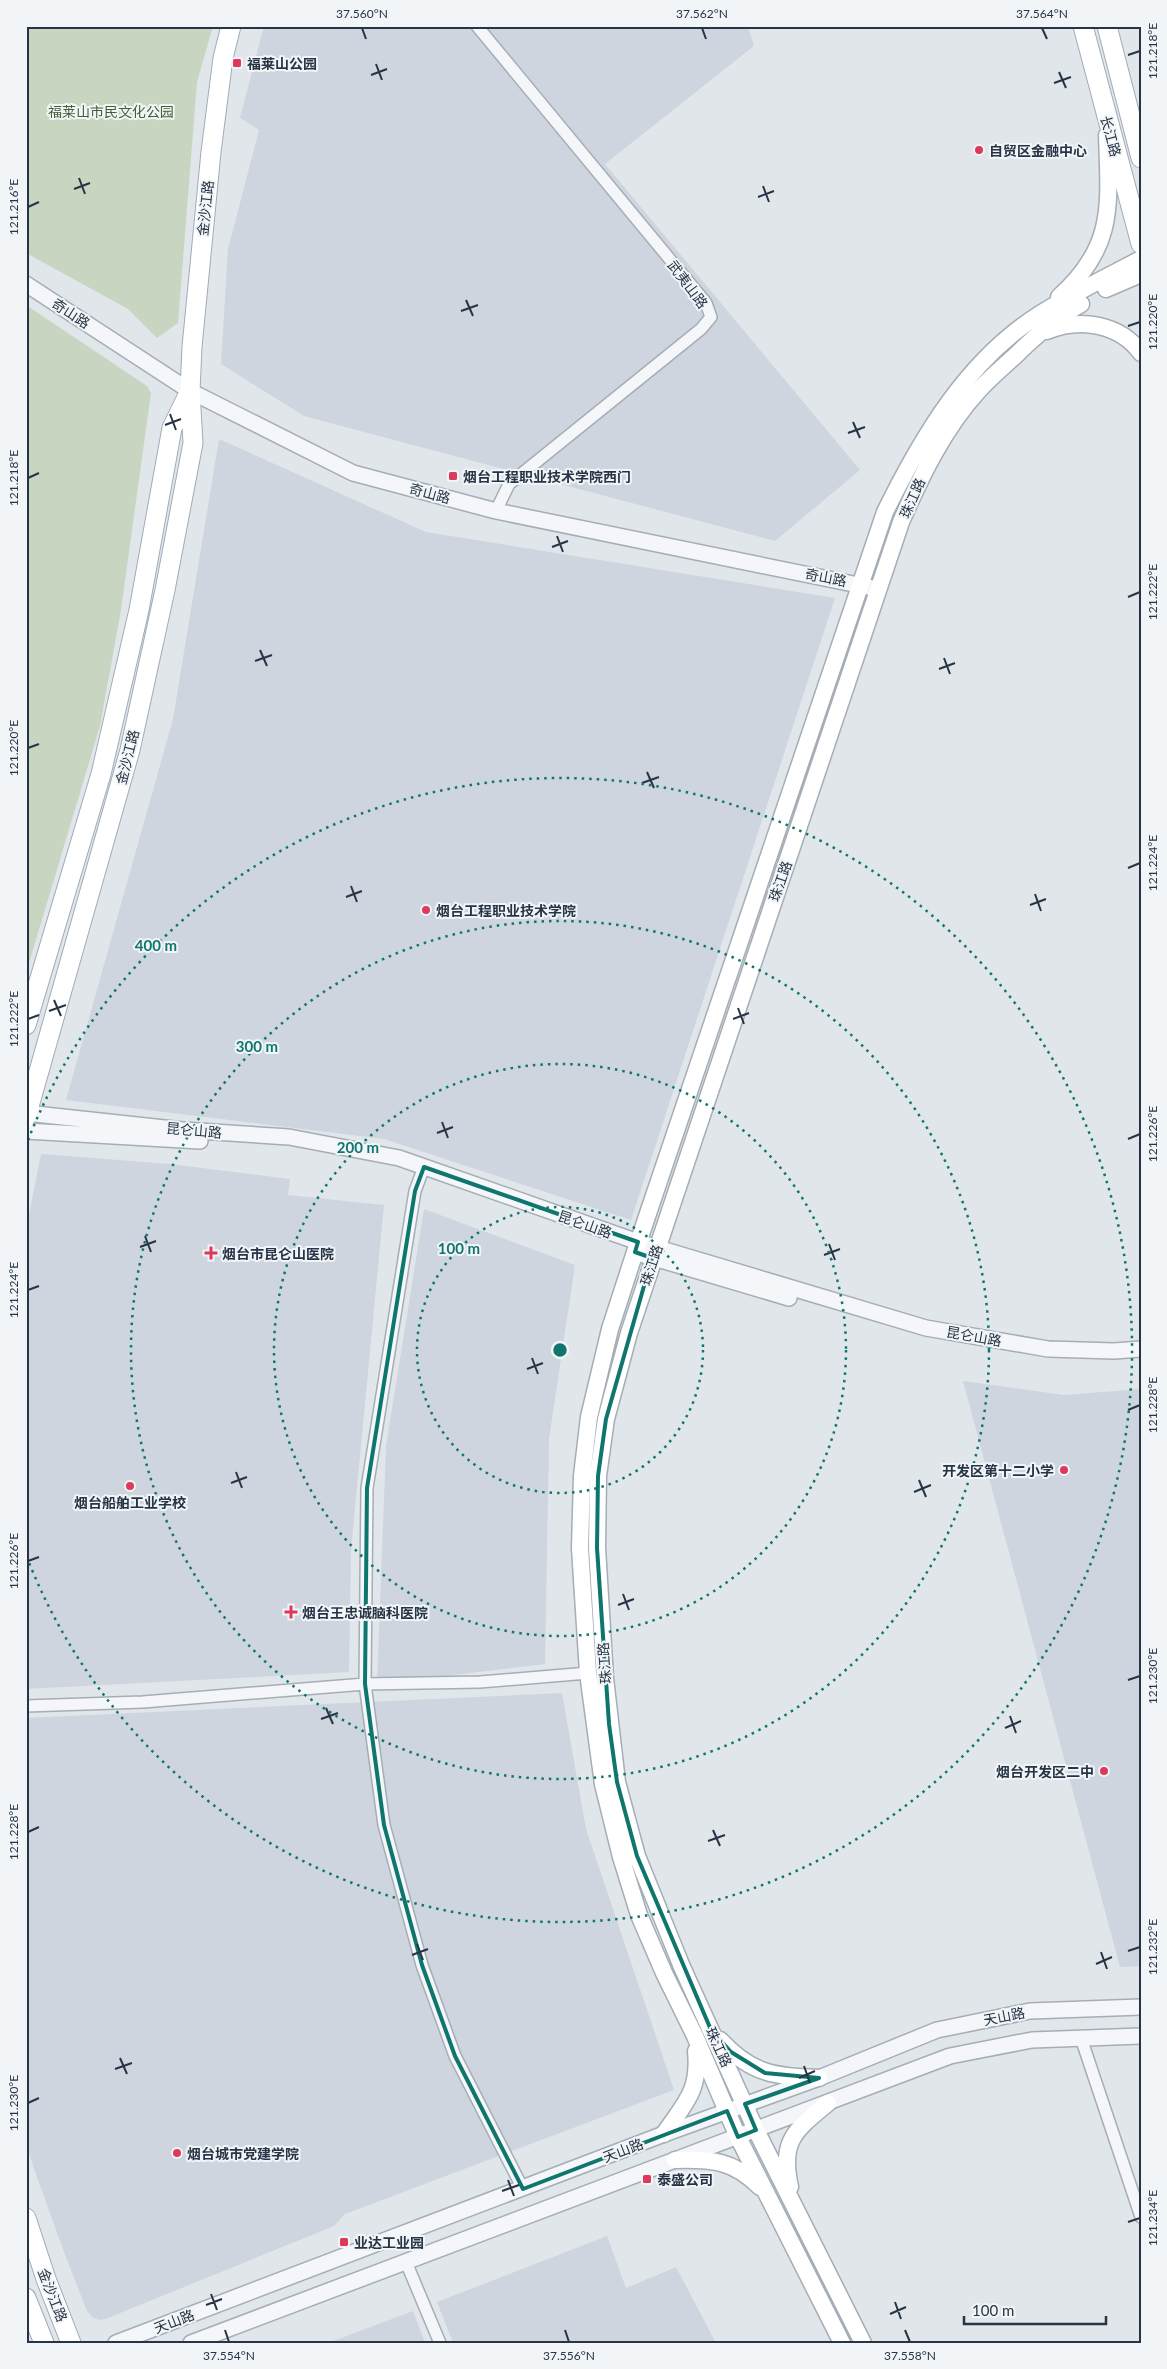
<svg xmlns="http://www.w3.org/2000/svg" width="1167" height="2369" font-family="Lato,'Noto Sans SC',sans-serif">
<rect width="100%" height="100%" fill="#e1e6eb"/>
<!-- built -->
<path fill="#cfd5de" d="M264,26H748L754,46L605,164L860,470L775,541L304,416L221,364L228,249L259,130L240,118Z
M219,439L426,532L835,598L631,1220L384,1139L66,1100L173,719Z
M41,1154L170,1164L290,1179L288,1195L384,1205L351,1550L349,1672L26,1689V1230Z
M424,1209L575,1265L549,1439L545,1664L377,1684L386,1446Z
M963,1381L1064,1395L1141,1389V1966L1120,1967Z
M562,1693L586,1829L674,2090L345,2214L334,2226L108,2318L101,2320L93,2318L87,2311L64,2252L33,2166L26,2141V1718Z
M607,2236L626,2288L676,2267L716,2343H453L437,2302Z
M413,2311L425,2343H328Z"/>
<!-- green -->
<path fill="#c8d6c1" d="M26,26H213L197,82L178,323L157,338L128,309L26,253Z
M26,305L147,386L151,393L121,610L100,726L26,973Z"/>
<g fill="none" stroke-linecap="round" stroke-linejoin="round">
<!-- minor casing -->
<g stroke="#a5adb6" stroke-width="14">
<path id="minor" d="M477,26L706,303L711,317L701,329L509,484L496,511
M424,1167L415,1191L367,1488L365,1684L384,1825L422,1965L455,2056L523,2189
M26,1706L143,1702L365,1684L480,1682L588,1673
M1081,2038L1141,2217
M406,2262L440,2343"/>
</g>
<!-- tertiary casing -->
<g stroke="#a5adb6" stroke-width="18">
<path id="tertiary" d="M26,284L190,391L353,473L496,511L878,589
M26,1113L183,1130L289,1137L399,1158L638,1242L926,1328L1048,1349L1114,1351L1141,1349
M26,1131L200,1141
M644,1255L789,1298
M116,2343L664,2134L819,2078L937,2030L1030,2011L1141,2007
M191,2343L950,2056L1032,2040L1141,2036"/>
</g>
<!-- secondary casing -->
<g stroke="#a5adb6" stroke-width="19">
<path id="secondary" d="M1106,289L1141,274
M1059,297C1116,246 1109,204 1107,135
M1047,331C1080,317 1120,324 1141,353
M720,2040C752,2075 775,2076 819,2078
M664,2134C685,2103 700,2091 696,2051
M675,2160C712,2159 733,2160 760,2187
M790,2187C780,2141 794,2131 828,2103
M842,2343L738,2137L695,2036L664,1973L639,1915L621,1857L603,1784L588,1673L580,1548L582,1476L589,1417L610,1329L635,1252L885,512C922,437 967,360 1040,314C1072,294 1107,277 1141,259
M863,2343L756,2130L682,1967L637,1856L617,1782L605,1678L597,1548L598,1476L606,1419L629,1333L901,522C921,476 944,428 979,390C990,378 1003,367 1015,356C1035,336 1056,318 1081,304"/>
</g>
<!-- primary casing -->
<g stroke="#9fabb8" stroke-width="21">
<path id="primary" d="M1083,26L1141,244
M1107,26L1141,158
M26,1025L101,774L139,610L172,428L189,393
M26,1117L130,750L165,590L193,443L190,391L192,347L211,152L223,58L231,26
M26,2218L46,2279L71,2343
M26,2298L44,2343"/>
</g>
<!-- minor -->
<use href="#minor" stroke="#f4f6f9" stroke-width="11"/>
<!-- tertiary -->
<use href="#tertiary" stroke="#f4f6f9" stroke-width="15"/>
<!-- secondary -->
<use href="#secondary" stroke="#fff" stroke-width="16"/>
<!-- primary -->
<use href="#primary" stroke="#fff" stroke-width="19"/>
</g>
<!-- marked area -->
<path fill="none" stroke="#0f766e" stroke-width="4" stroke-linejoin="round" d="M424,1167L638,1242L635,1252L652,1258L606,1419L598,1476L597,1548L609,1724L617,1782L637,1856L711,2030L731,2052L765,2073L819,2078L745,2104L756,2130L738,2137L727,2111L523,2189L455,2056L422,1965L384,1825L365,1684L367,1488L415,1191Z"/>
<!-- ticks -->
<path fill="none" stroke="#273445" stroke-width="2" d="M362,28L366,39M702,28L706,39M1042,28L1047,39M1128,55L1140,51M376,64L382,80M1059,72L1066,88M371,75L387,69M1054,83L1071,77M79,178L85,194M763,186L769,202M74,189L90,183M758,197L774,191M28,207L39,202M466,300L473,316M461,311L478,305M1128,326L1140,322M170,414L176,430M853,422L860,438M165,425L181,419M848,433L865,427M28,478L39,473M557,536L563,552M552,547L568,541M1128,597L1140,592M260,650L267,666M944,658L950,674M255,661L272,655M939,669L955,663M28,748L39,744M647,772L654,788M642,783L659,777M1128,868L1140,863M351,886L357,902M1035,894L1041,911M346,897L362,891M1030,905L1046,899M54,1000L61,1016M738,1008L744,1024M49,1011L66,1005M28,1019L39,1015M733,1019L749,1013M442,1122L448,1138M437,1133L453,1127M1128,1139L1140,1134M145,1236L151,1252M829,1244L835,1260M140,1247L156,1241M824,1255L840,1249M28,1290L39,1286M532,1358L538,1374M527,1369L543,1363M1128,1410L1140,1405M236,1472L242,1488M919,1480L926,1497M231,1483L247,1477M914,1492L931,1485M28,1561L39,1557M623,1594L629,1610M618,1605L634,1599M1128,1680L1140,1676M326,1708L333,1724M1010,1716L1016,1733M321,1719L338,1713M1005,1728L1021,1721M713,1830L720,1846M28,1832L39,1827M708,1841L725,1835M417,1944L423,1960M1128,1951L1140,1947M1101,1952L1107,1969M412,1955L428,1949M1096,1964L1112,1957M120,2058L127,2074M804,2066L810,2083M115,2069L132,2063M799,2078L815,2071M28,2103L39,2098M508,2180L514,2196M502,2191L519,2185M1128,2222L1140,2218M211,2294L217,2310M895,2302L901,2319M206,2305L222,2299M890,2314L906,2307M225,2330L229,2342M565,2330L569,2342M905,2330L910,2342"/>
<!-- distance rings -->
<g fill="none" stroke="#0f766e" stroke-width="2.5" stroke-dasharray="2.5 5">
<circle cx="560" cy="1350" r="143"/>
<circle cx="560" cy="1350" r="286"/>
<circle cx="560" cy="1350" r="429"/>
<path d="M28 1140A572 572 0 1 1 28 1560"/>
</g>
<!-- markers -->
<g fill="#dd3a5b" stroke="#f1f5f8" stroke-width="2">
<rect x="232" y="58" width="10" height="10" rx="2.5"/>
<circle cx="979" cy="150" r="5"/>
<rect x="448" y="471" width="10" height="10" rx="2.5"/>
<circle cx="426" cy="910" r="5"/>
<path d="M208.5 1245.5h5v5h5v5h-5v5h-5v-5h-5v-5h5z"/>
<circle cx="1064" cy="1470" r="5"/>
<circle cx="130" cy="1486" r="5"/>
<path d="M288.5 1604.5h5v5h5v5h-5v5h-5v-5h-5v-5h5z"/>
<circle cx="1104" cy="1771" r="5"/>
<circle cx="177" cy="2153" r="5"/>
<rect x="642" y="2174" width="10" height="10" rx="2.5"/>
<rect x="339" y="2237" width="10" height="10" rx="2.5"/>
</g>
<g text-anchor="middle" dominant-baseline="central" stroke-width="4" stroke-linejoin="round" paint-order="stroke">
<!-- poi labels -->
<g font-size="14" font-weight="bold" fill="#273445" stroke="#f1f5f8" text-anchor="start">
<text x="247" y="63">福莱山公园</text>
<text x="989" y="150">自贸区金融中心</text>
<text x="463" y="476">烟台工程职业技术学院西门</text>
<text x="436" y="910">烟台工程职业技术学院</text>
<text x="222" y="1253">烟台市昆仑山医院</text>
<text x="1054" y="1470" text-anchor="end">开发区第十二小学</text>
<text x="130" y="1502" text-anchor="middle">烟台船舶工业学校</text>
<text x="302" y="1612">烟台王忠诚脑科医院</text>
<text x="1094" y="1771" text-anchor="end">烟台开发区二中</text>
<text x="187" y="2153">烟台城市党建学院</text>
<text x="657" y="2179">泰盛公司</text>
<text x="354" y="2242">业达工业园</text>
</g>
<!-- park labels -->
<g font-size="14" fill="#3f6233" stroke="#f1f5f8">
<text x="111" y="111">福莱山市民文化公园</text>
</g>
<!-- street labels -->
<g font-size="14" fill="#273445" stroke="#f1f5f8">
<text transform="translate(1111 136) rotate(75)">长江路</text>
<text transform="translate(205 208) rotate(-84)">金沙江路</text>
<text transform="translate(688 284) rotate(53)">武夷山路</text>
<text transform="translate(71 313) rotate(33)">奇山路</text>
<text transform="translate(430 493) rotate(15)">奇山路</text>
<text transform="translate(912 498) rotate(-66)">珠江路</text>
<text transform="translate(826 577) rotate(11)">奇山路</text>
<text transform="translate(127 757) rotate(-76)">金沙江路</text>
<text transform="translate(780 881) rotate(-71)">珠江路</text>
<text transform="translate(194 1130) rotate(5)">昆仑山路</text>
<text transform="translate(585 1224) rotate(19)">昆仑山路</text>
<text transform="translate(651 1265) rotate(-72)">珠江路</text>
<text transform="translate(974 1336) rotate(10)">昆仑山路</text>
<text transform="translate(604 1663) rotate(-94)">珠江路</text>
<text transform="translate(1004 2016) rotate(-11)">天山路</text>
<text transform="translate(719 2047) rotate(65)">珠江路</text>
<text transform="translate(623 2150) rotate(-21)">天山路</text>
<text transform="translate(53 2295) rotate(69)">金沙江路</text>
<text transform="translate(174 2321) rotate(-21)">天山路</text>
</g>
</g>
<circle cx="560" cy="1350" r="8" fill="#0f766e" stroke="#f1f5f8" stroke-width="2.5"/>
<g font-size="15" text-anchor="middle" font-weight="bold" fill="#0f766e" stroke="#f1f5f8" stroke-width="4" stroke-linejoin="round" paint-order="stroke">
<text x="156" y="951">400 m</text>
<text x="257" y="1052">300 m</text>
<text x="358" y="1153">200 m</text>
<text x="459" y="1254">100 m</text>
</g>
<!-- border -->
<rect width="1167" height="2369" fill="none" stroke="#f1f5f8" stroke-width="55"/>
<!-- scale -->
<path d="M964 2316v8h142v-8" fill="none" stroke="#273445" stroke-width="2.5"/>
<text x="972" y="2316" font-size="15" fill="#273445" stroke="#f1f5f8" stroke-width="4" paint-order="stroke">100 m</text>
<rect x="28" y="28" width="1112" height="2314" fill="none" stroke="#273445" stroke-width="2"/>
<g font-size="12" text-anchor="middle" fill="#273445">
<text x="362" y="18">37.560°N</text>
<text x="702" y="18">37.562°N</text>
<text x="1042" y="18">37.564°N</text>
<text transform="translate(1153 51) rotate(-90)" y="4">121.218°E</text>
<text transform="translate(14 207) rotate(-90)" y="4">121.216°E</text>
<text transform="translate(1153 322) rotate(-90)" y="4">121.220°E</text>
<text transform="translate(14 478) rotate(-90)" y="4">121.218°E</text>
<text transform="translate(1153 592) rotate(-90)" y="4">121.222°E</text>
<text transform="translate(14 748) rotate(-90)" y="4">121.220°E</text>
<text transform="translate(1153 863) rotate(-90)" y="4">121.224°E</text>
<text transform="translate(14 1019) rotate(-90)" y="4">121.222°E</text>
<text transform="translate(1153 1134) rotate(-90)" y="4">121.226°E</text>
<text transform="translate(14 1290) rotate(-90)" y="4">121.224°E</text>
<text transform="translate(1153 1405) rotate(-90)" y="4">121.228°E</text>
<text transform="translate(14 1561) rotate(-90)" y="4">121.226°E</text>
<text transform="translate(1153 1676) rotate(-90)" y="4">121.230°E</text>
<text transform="translate(14 1832) rotate(-90)" y="4">121.228°E</text>
<text transform="translate(1153 1947) rotate(-90)" y="4">121.232°E</text>
<text transform="translate(14 2103) rotate(-90)" y="4">121.230°E</text>
<text transform="translate(1153 2218) rotate(-90)" y="4">121.234°E</text>
<text x="229" y="2360">37.554°N</text>
<text x="569" y="2360">37.556°N</text>
<text x="910" y="2360">37.558°N</text>
</g>
</svg>
